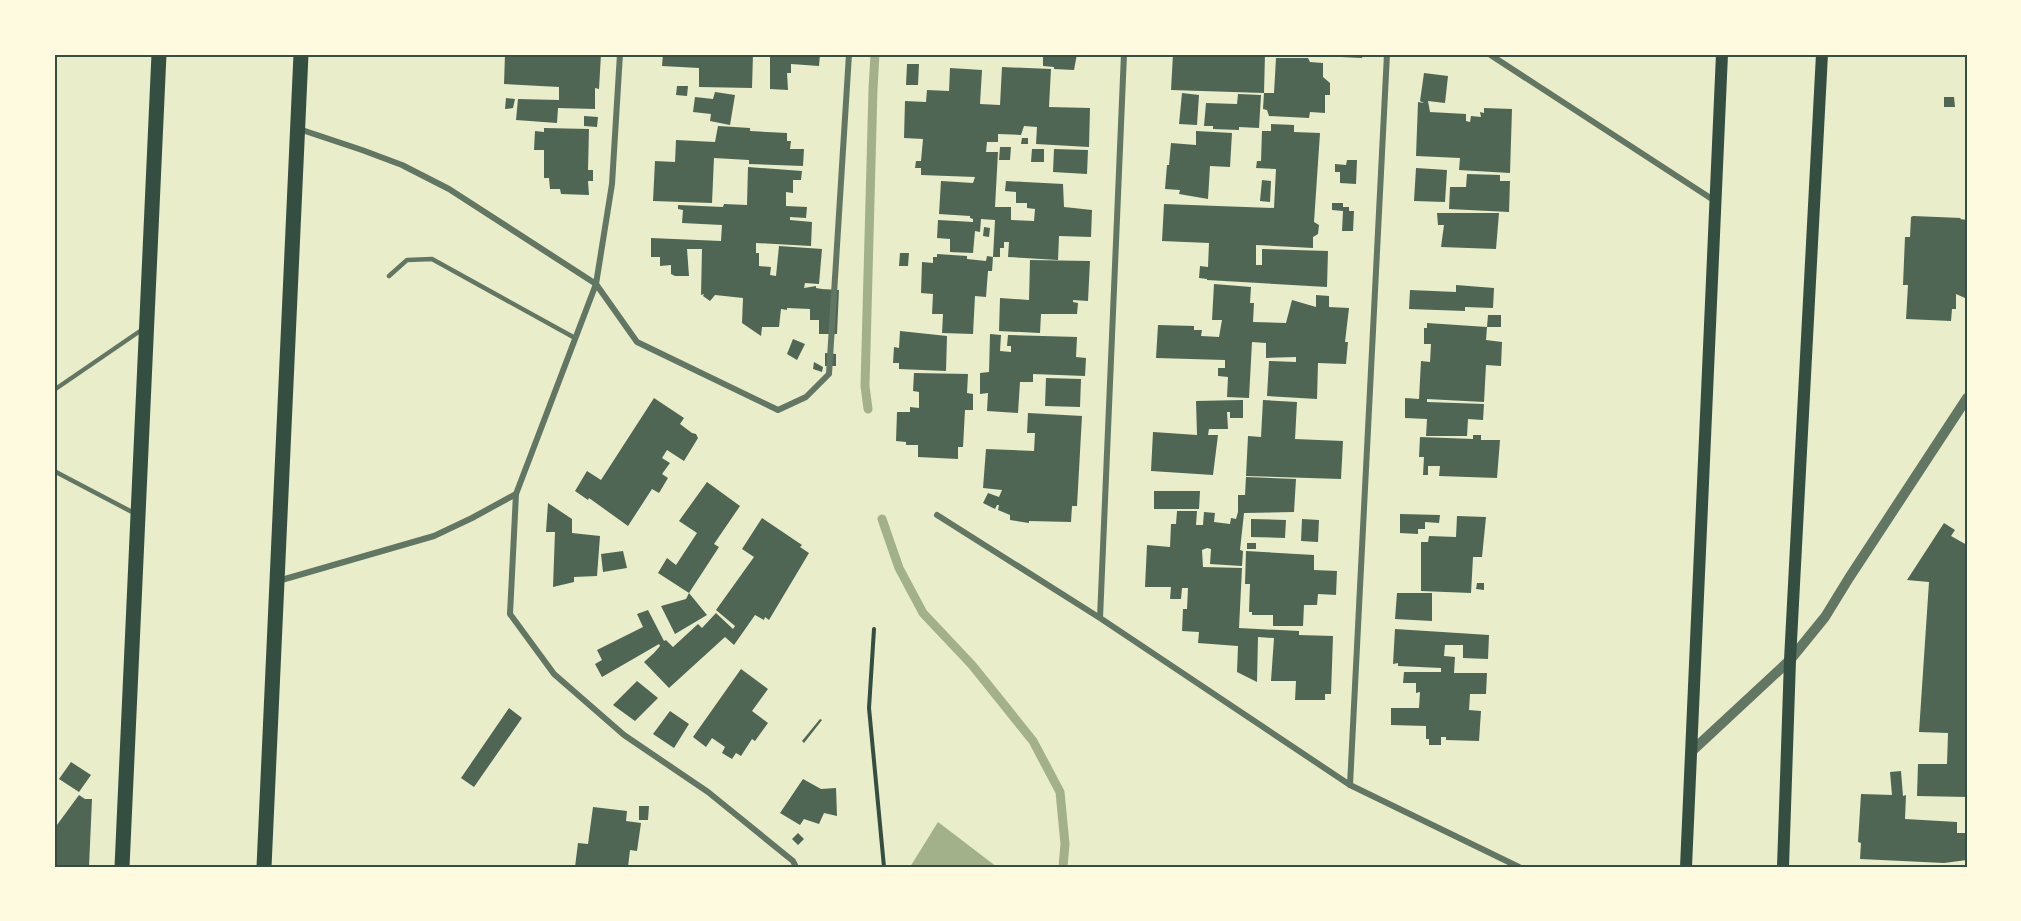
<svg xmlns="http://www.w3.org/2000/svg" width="2021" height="921" font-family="Roboto,sans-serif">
<rect width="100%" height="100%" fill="#e9edc9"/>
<!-- water -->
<path fill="#a3b18a" d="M938,822L997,867H910Z"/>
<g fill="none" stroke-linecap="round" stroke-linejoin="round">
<!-- stream -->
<path stroke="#a3b18a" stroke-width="9" d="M868,409L865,386L873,89L875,54
M882,519L899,568L923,613L972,665L1033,741L1060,792L1065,844L1063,867"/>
</g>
<!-- building -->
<path fill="#4f6655" d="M505,54H601L599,89L595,88V109L558,108L557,123L516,120L518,99L559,100V87L504,84Z
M663,54H753L752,88L699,87V68L662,66Z
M770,54H820L819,66L791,64V73H787L788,90L770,89Z
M1035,54H1077L1074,70L1054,69V67L1043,66V56H1035Z
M1173,54H1265L1264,93L1171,90Z
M1321,54H1363L1362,58L1321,56Z
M1276,58H1308L1310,62L1323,63V77L1330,83V95H1325V113L1310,112L1309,118L1269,116L1267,110L1263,109L1264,93H1274Z
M907,64H919L918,85H906Z
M1002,67L1051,69L1049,107L1090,108L1089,147L1036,144L1037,127L1024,126L1021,135L998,134V142H987L986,152H998L995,207H1011V220L1034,221L1035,209L1027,208V203H1016V192L1005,191L1006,181L1063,184L1064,207L1092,210L1091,237L1059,236L1058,260L1008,257L1009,242H1004V248H1000V257H993L995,220L981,219L980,232L975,231L973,253L950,252V239L937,238L938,220L973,222V219L970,218V216L939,214L941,181L973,183L975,177L921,175V168H915L916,161H921L923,139L904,138L905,101L926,102L927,90L949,91L950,68L982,70L980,104L1000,105Z
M1424,73L1448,76L1445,103L1428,101L1430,112L1466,114V121L1470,122L1471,116L1481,117L1480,112L1484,113V108L1512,109L1510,173L1459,170L1460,158L1416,156L1418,102L1424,103L1420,101Z
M677,86H688L687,96L676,95Z
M715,92L735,95L730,125L710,121L711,114L693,112L695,97L713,99Z
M1182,93L1199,95L1197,125L1179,124Z
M1238,94L1261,95L1259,128L1239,127V130L1213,129V126H1204L1206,103L1237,104Z
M1944,97H1954L1955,107H1944Z
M506,98L515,99L513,108L505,109Z
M584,116L598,117L597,127L584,126Z
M1271,124L1294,125V132L1320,133L1314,222L1319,225L1318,234L1313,237V248L1256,245V265H1262V249L1328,251L1327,287L1207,280V279L1199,278L1200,266L1208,267L1209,243L1162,241L1164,204L1274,208L1276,169L1256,168L1257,161H1261L1262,131H1271Z
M718,126L750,128V131L787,133V141H791L790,149H804L803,166L749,164V160L714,158L712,203L653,201L655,161L675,162L676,140L715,142Z
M544,128L589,129L588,170H593V181H588L589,195L561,194L560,189H550L549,178H544V150H534L535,131L544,132Z
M1196,131L1232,133L1230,167L1210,166L1208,199L1179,194L1180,190L1165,189L1167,165H1169L1171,143L1196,145Z
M1022,138H1028V144H1021Z
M1000,147H1011L1010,160H999Z
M1032,149H1044V162H1031Z
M1054,149L1088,150L1087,174L1053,172Z
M1347,160H1357L1356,184L1340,183V172H1335V164L1346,165Z
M748,167L802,171L801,180H793V193L786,192V206L807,207L806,218L790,217V220L812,222L811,246L756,243V253H759V266L771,267L770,275L776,276L779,246L822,249L819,284L805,283L804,288L816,286V288L822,289L839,290L837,334H819V320H810V309L787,308V310L781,309L779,327H762L761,336L742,323L743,298L715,295L710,301L703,296L704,294L701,295L702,249H687L689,276H675L671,274V265L660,266V257H651V238L721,241L722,225L682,223L683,210L678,209V205L723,207L724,204L747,205Z
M1416,168L1447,170L1445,202L1414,201Z
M1467,174L1500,175V181H1510L1509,212L1449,209L1450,187H1466Z
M1262,180L1271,181L1270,202L1260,201Z
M1332,203H1343V207H1349V211H1354L1353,231H1342L1343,211L1332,210Z
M1437,213H1499L1496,249L1441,247L1444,225H1438Z
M1913,216L1961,218L1960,219L1967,220V296L1965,298L1956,294V309H1952L1951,321L1906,319L1908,285H1903L1905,237H1910L1911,217Z
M984,227L990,228L989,237L983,236Z
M900,253H909L908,266H899Z
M937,254L967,256V259L986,261L987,256L993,257L992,271H988L986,297L975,296L973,334L942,333L943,314H932L933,294L921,293L922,262L933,263V257H937Z
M1030,260L1090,261L1088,301L1073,300V302L1078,303L1077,314H1041L1040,333L999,331L1000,298L1029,300Z
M1214,284L1251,287L1250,303H1254L1253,322L1286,323L1292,300L1316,307V295L1329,296V307L1349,308L1345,342H1348L1346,364L1318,363L1317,399L1267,396L1269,361L1296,362V357L1266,358V343L1252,342L1249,398L1227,397L1228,377L1218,376V368H1225V360L1156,358L1158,325L1194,326V330H1202L1201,336L1219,337L1222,320H1212Z
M1456,285L1494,288L1493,308L1465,307V311L1409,309L1410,290L1456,292Z
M1488,315H1501V327H1487Z
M1427,323L1487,327L1486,340L1502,342L1501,366L1486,365L1484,402L1427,399V402L1484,404L1483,420L1468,419L1467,436H1426L1427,419L1405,418V398L1419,399L1421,361L1430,362L1431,344H1424V328H1427Z
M900,331L947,336L946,371L899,369V363H893L894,347L899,348Z
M990,334L1001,335L1000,351L1011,352V346H1007L1008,335L1077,337L1076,357L1086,358L1085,376L1033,374V382H1020L1018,413L987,411L988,393L980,394V373L989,372Z
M793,339L805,344L797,360L787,354Z
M825,353L836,354V366H825Z
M814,362L823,367L822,372L813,369Z
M914,373L968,374L967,393L973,394V410H965L963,447H958V459L918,457V445H906V442L896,441L897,412H910V407L919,408V392L913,391Z
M1046,378L1081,379L1080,407L1045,406Z
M654,398L684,418L680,424L692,433L696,434L698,438L684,461L667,450L662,458L670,463L662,474L668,478L659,493L652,489L628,526L589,498L588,500L575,491L587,471L601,480Z
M1243,400V418H1230V412H1227L1228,429H1209L1208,435H1218L1213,475L1151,471L1153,432L1197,435L1196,401Z
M1263,400L1297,402L1295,439L1343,441L1341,479L1246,476L1248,436L1261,437Z
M1028,413L1082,416L1077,506H1072L1071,522L1029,521V523L1010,520V515L998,510L999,505H997L995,509L983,503L988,493L999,497L1002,490L983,488L986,449L1034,451L1035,433H1027Z
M1473,435H1481V440H1500L1497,478L1439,476L1440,466H1428V475H1423L1424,457H1419L1420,437L1473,439Z
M1246,477L1296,479L1294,512L1244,513L1240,550L1243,551L1242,566L1210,564L1211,549L1207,548L1202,550L1203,567L1242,568L1239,628L1299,631V635L1333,636L1331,694H1325V700H1295L1296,681H1271L1274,638L1258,637L1257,682L1237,672L1238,646L1198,643L1199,632L1182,631L1183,609H1187L1188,588H1182L1181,599H1170L1171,587H1145L1147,545L1170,547L1171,524H1176L1177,511H1197L1196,525H1203L1204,512L1215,513L1214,522L1230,524L1231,518L1236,519L1238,512V495H1245Z
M707,482L740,506L714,544L719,547L689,593L707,615L675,634L661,606L686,599L689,593L658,573L667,558L676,565L697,533L679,521Z
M1154,491H1200L1199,509H1154Z
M548,503L572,519V533L600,536L597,576L574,577V582L553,587L555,532H546Z
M1400,514L1440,515L1439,523L1425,522V529H1418V534L1400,533Z
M1457,516L1486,517L1482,557H1473L1471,593L1421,591V542H1428L1429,536L1456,537Z
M762,518L802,545L800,547L809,553L769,620L765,617L764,620L755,615L734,645L725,637L669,688L644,662L654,653L660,646L659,644L602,677L595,664L602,660L597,650L643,627L637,614L648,610L664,641L666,640L673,647L698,624L702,628L716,613L733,629L735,626L716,610L754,557L742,549Z
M1251,519L1286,520L1285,538L1251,537Z
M1302,519L1319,520L1318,542L1301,541Z
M1944,523L1955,530L1951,536L1967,545V797L1917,796L1918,764H1947L1948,733L1919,732L1929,582L1907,580Z
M1247,543H1256V549H1247Z
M623,551L627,568L603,572L601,554Z
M1246,551L1314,555V570L1337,571L1336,595L1318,594L1317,605H1304L1303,626H1273V615H1252V612H1249L1250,584H1245Z
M1477,583H1484V590L1476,589Z
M1397,593H1432V621L1395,619Z
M1395,629L1489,635L1488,659L1463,658V645H1445L1444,656L1455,657L1454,673H1487L1486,694H1470L1469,710L1481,711L1479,741L1446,740V737H1441V745H1429V739H1426V726L1391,725V708H1419L1420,692L1416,693V683H1403L1404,672H1441V668L1398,666V663L1393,664Z
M741,669L768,689L752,711L768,723L755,741L752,739L741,756L736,753L732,759L722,753L725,747L712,738L706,747L693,737Z
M637,681L658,698L635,721L613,705Z
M509,708L522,718L474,787L461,778Z
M670,711L689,724L674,748L653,734Z
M820,719L822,720L804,743L802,741Z
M71,762L91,775L79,792L59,779Z
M1901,771L1903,796L1906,795L1905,819L1957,822V833H1967V860L1944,863L1860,859L1861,843L1858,842L1861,794L1892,795L1890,772Z
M803,779L821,789L836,788L837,816L824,813L819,824L804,819L800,825L780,813Z
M79,795L85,799H92L89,867H56L54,866V829Z
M639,806H649L648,820H639Z
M593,807L627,811L626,821L641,823L637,851L630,850L628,867H575L578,843L588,844Z
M798,833L804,839L798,845L792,839Z"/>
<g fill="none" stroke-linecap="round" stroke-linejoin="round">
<!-- path -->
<path stroke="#344e41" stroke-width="4" d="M874,629L869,708L884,867"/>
<!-- service -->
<path stroke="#617663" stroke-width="4.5" d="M389,276L407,260L432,259L575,338
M54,390L143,329
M54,471L134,513"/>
<!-- minor -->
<path stroke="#617663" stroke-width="6" d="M620,54L612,184L596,284L516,494L510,614L554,674L624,735L708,792L793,861L796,867
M1489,54L1715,201
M299,129L362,150L402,165L449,189L596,284L637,342L778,410L806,397L829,374L849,54
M937,515L1100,618L1350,785L1519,867
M278,581L434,536L472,518L516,494
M1100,618L1124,54
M1350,785L1387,54"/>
<!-- tertiary -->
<path stroke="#617663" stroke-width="10" d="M1692,751L1790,660L1825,617L1849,578L1967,398"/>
<!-- secondary -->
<path stroke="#344e41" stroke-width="12" d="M1686,867L1722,54
M1783,867L1790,660L1822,54"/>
<!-- primary -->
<path stroke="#344e41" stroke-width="15" d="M122,867L159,54
M264,867L301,54"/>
</g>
<!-- border -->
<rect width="2021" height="921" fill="none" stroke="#fefae0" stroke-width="111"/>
<rect x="56" y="56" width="1910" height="810" fill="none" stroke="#344e41" stroke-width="2"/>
</svg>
